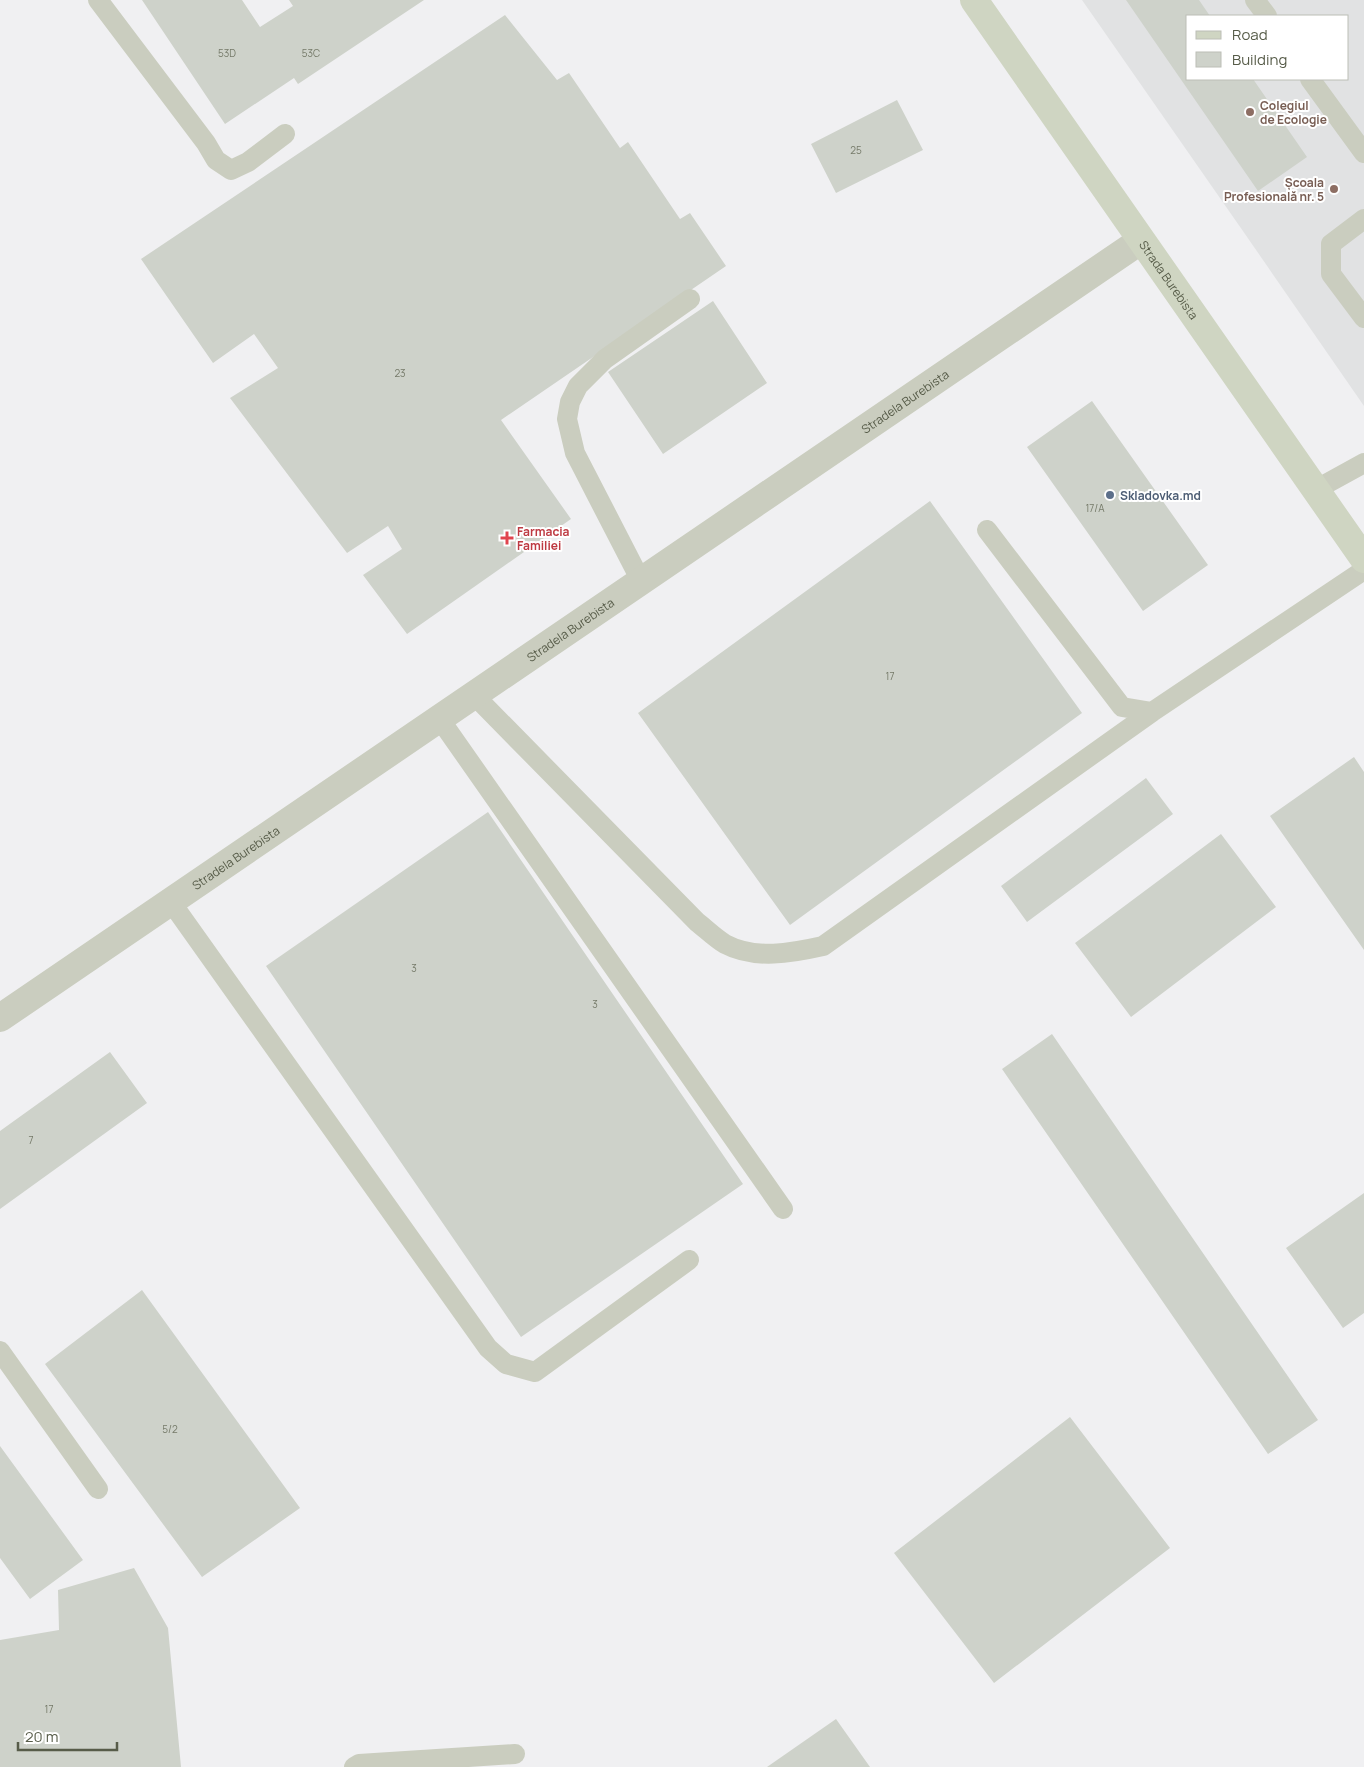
<svg xmlns="http://www.w3.org/2000/svg" width="1364" height="1767" font-family="Manrope,sans-serif">
<rect width="100%" height="100%" fill="#f0f0f2"/>
<!-- education -->
<path fill="#e1e2e3" fill-rule="evenodd" d="M1082,0H1364V406L1245,234ZM1188,16H1348V79H1188Z"/>
<!-- building -->
<path fill="#ced2ca" d="M142,0H242L260,27L293,6L289,0H424L298,84L294,78L225,124Z
M1126,0H1199L1210,16H1188V79H1253L1307,157L1258,191Z
M505,15L557,80L569,73L620,148L628,142L680,219L690,213L726,266L501,420L571,519L407,634L363,575L402,549L388,526L347,553L230,398L278,368L254,334L213,363L141,259Z
M897,100L923,150L836,193L811,144Z
M713,301L767,383L663,454L608,372Z
M1092,401L1208,565L1143,611L1027,447Z
M930,501L1082,713L790,925L638,713Z
M1354,757L1364,772V950L1270,816Z
M1146,778L1173,814L1027,922L1001,886Z
M488,812L743,1184L521,1337L266,966Z
M1221,834L1276,907L1131,1017L1075,943Z
M1052,1034L1318,1420L1268,1454L1002,1069Z
M110,1052L147,1103L0,1209V1131Z
M1364,1193V1313L1343,1328L1286,1248Z
M142,1290L300,1508L202,1577L45,1364Z
M1070,1417L1170,1548L994,1683L894,1553Z
M0,1446L83,1560L30,1599L0,1558Z
M134,1568L168,1628L181,1767H0V1640L59,1630L58,1590Z
M836,1719L870,1767H767Z"/>
<g fill="none" stroke-linecap="round" stroke-linejoin="round">
<!-- lane -->
<path stroke="#cacdbf" stroke-width="20" d="M98,0L206,143L216,160L231,170L248,162L285,134
M1255,0L1267,16
M1310,79L1364,153
M1364,219L1331,244V274L1364,318
M1315,490L1364,463
M987,530L1122,707L1152,712L1364,570
M641,581L575,453L567,419L570,402L578,386L605,359L690,299
M474,695L697,922C706,929 715,938 725,944C755,960 792,953 823,946L1152,712
M439,718L783,1209
M171,902L488,1348L506,1364L535,1372L689,1260
M0,1351L98,1489
M354,1767L359,1764L515,1754"/>
<!-- street -->
<path stroke="#cacdbf" stroke-width="28" id="s1" d="M0,1018L1140,241"/>
<!-- secondary -->
<path stroke="#cfd5c2" stroke-width="28" id="s2" d="M974,0L1364,559"/>
</g>
<!-- markers -->
<g fill="#8d6e63" stroke="#fff" stroke-width="2">
<circle cx="1250" cy="112" r="5"/>
<circle cx="1334" cy="189" r="5"/>
</g>
<circle fill="#5c6f8a" stroke="#fff" stroke-width="2" cx="1110" cy="495" r="5"/>
<path fill="#e0444e" stroke="#fff" stroke-width="2" d="M504.5 530.5h5v5h5v5h-5v5h-5v-5h-5v-5h5z"/>
<g text-anchor="middle" dominant-baseline="central" stroke-width="4" stroke-linejoin="round" paint-order="stroke">
<!-- number labels -->
<g font-size="10" fill="#757a69">
<text x="227" y="53">53D</text>
<text x="311" y="53">53C</text>
<text x="856" y="150">25</text>
<text x="400" y="373">23</text>
<text x="1095" y="508">17/A</text>
<text x="890" y="676">17</text>
<text x="414" y="968">3</text>
<text x="595" y="1004">3</text>
<text x="31" y="1140">7</text>
<text x="170" y="1429">5/2</text>
<text x="49" y="1709">17</text>
</g>
<!-- education labels -->
<g font-size="12" font-weight="bold" fill="#785e54" stroke="#fff" text-anchor="start">
<text x="1260" y="105">Colegiul<tspan x="1260" dy="14">de Ecologie</tspan></text>
<text x="1324" y="182" text-anchor="end">Școala<tspan x="1324" dy="14">Profesională nr. 5</tspan></text>
</g>
<!-- street labels -->
<g font-size="12" fill="#575c49" stroke="#fff">
<text stroke="none"><textPath href="#s2" startOffset="341">Strada Burebista</textPath></text>
<text stroke="none"><textPath href="#s1" startOffset="1095">Stradela Burebista</textPath></text>
<text stroke="none"><textPath href="#s1" startOffset="690">Stradela Burebista</textPath></text>
<text stroke="none"><textPath href="#s1" startOffset="285">Stradela Burebista</textPath></text>
</g>
<!-- service labels -->
<g font-size="12" font-weight="bold" fill="#4e5e75" stroke="#fff" text-anchor="start">
<text x="1120" y="495">Skladovka.md</text>
</g>
<!-- health labels -->
<g font-size="12" font-weight="bold" fill="#be3a42" stroke="#fff" text-anchor="start">
<text x="517" y="531">Farmacia<tspan x="517" dy="14">Familiei</tspan></text>
</g>
</g>
<!-- legend -->
<rect x="1186" y="15" width="162" height="65" fill="#ffffff" stroke="#bcbeb6"/>
<rect x="1196" y="31" width="25" height="8" fill="#cfd5c2" stroke="#bcbeb6"/>
<text x="1232" y="40" font-size="15" fill="#575c49">Road</text>
<rect x="1196" y="52" width="25" height="15" fill="#ced2ca" stroke="#bcbeb6"/>
<text x="1232" y="65" font-size="15" fill="#575c49">Building</text>
<!-- scale -->
<path d="M18 1742v8h99v-8" fill="none" stroke="#575c49" stroke-width="2.5"/>
<text x="25" y="1742" font-size="15" fill="#575c49" stroke="#ffffff" stroke-width="4" paint-order="stroke">20 m</text>
</svg>
